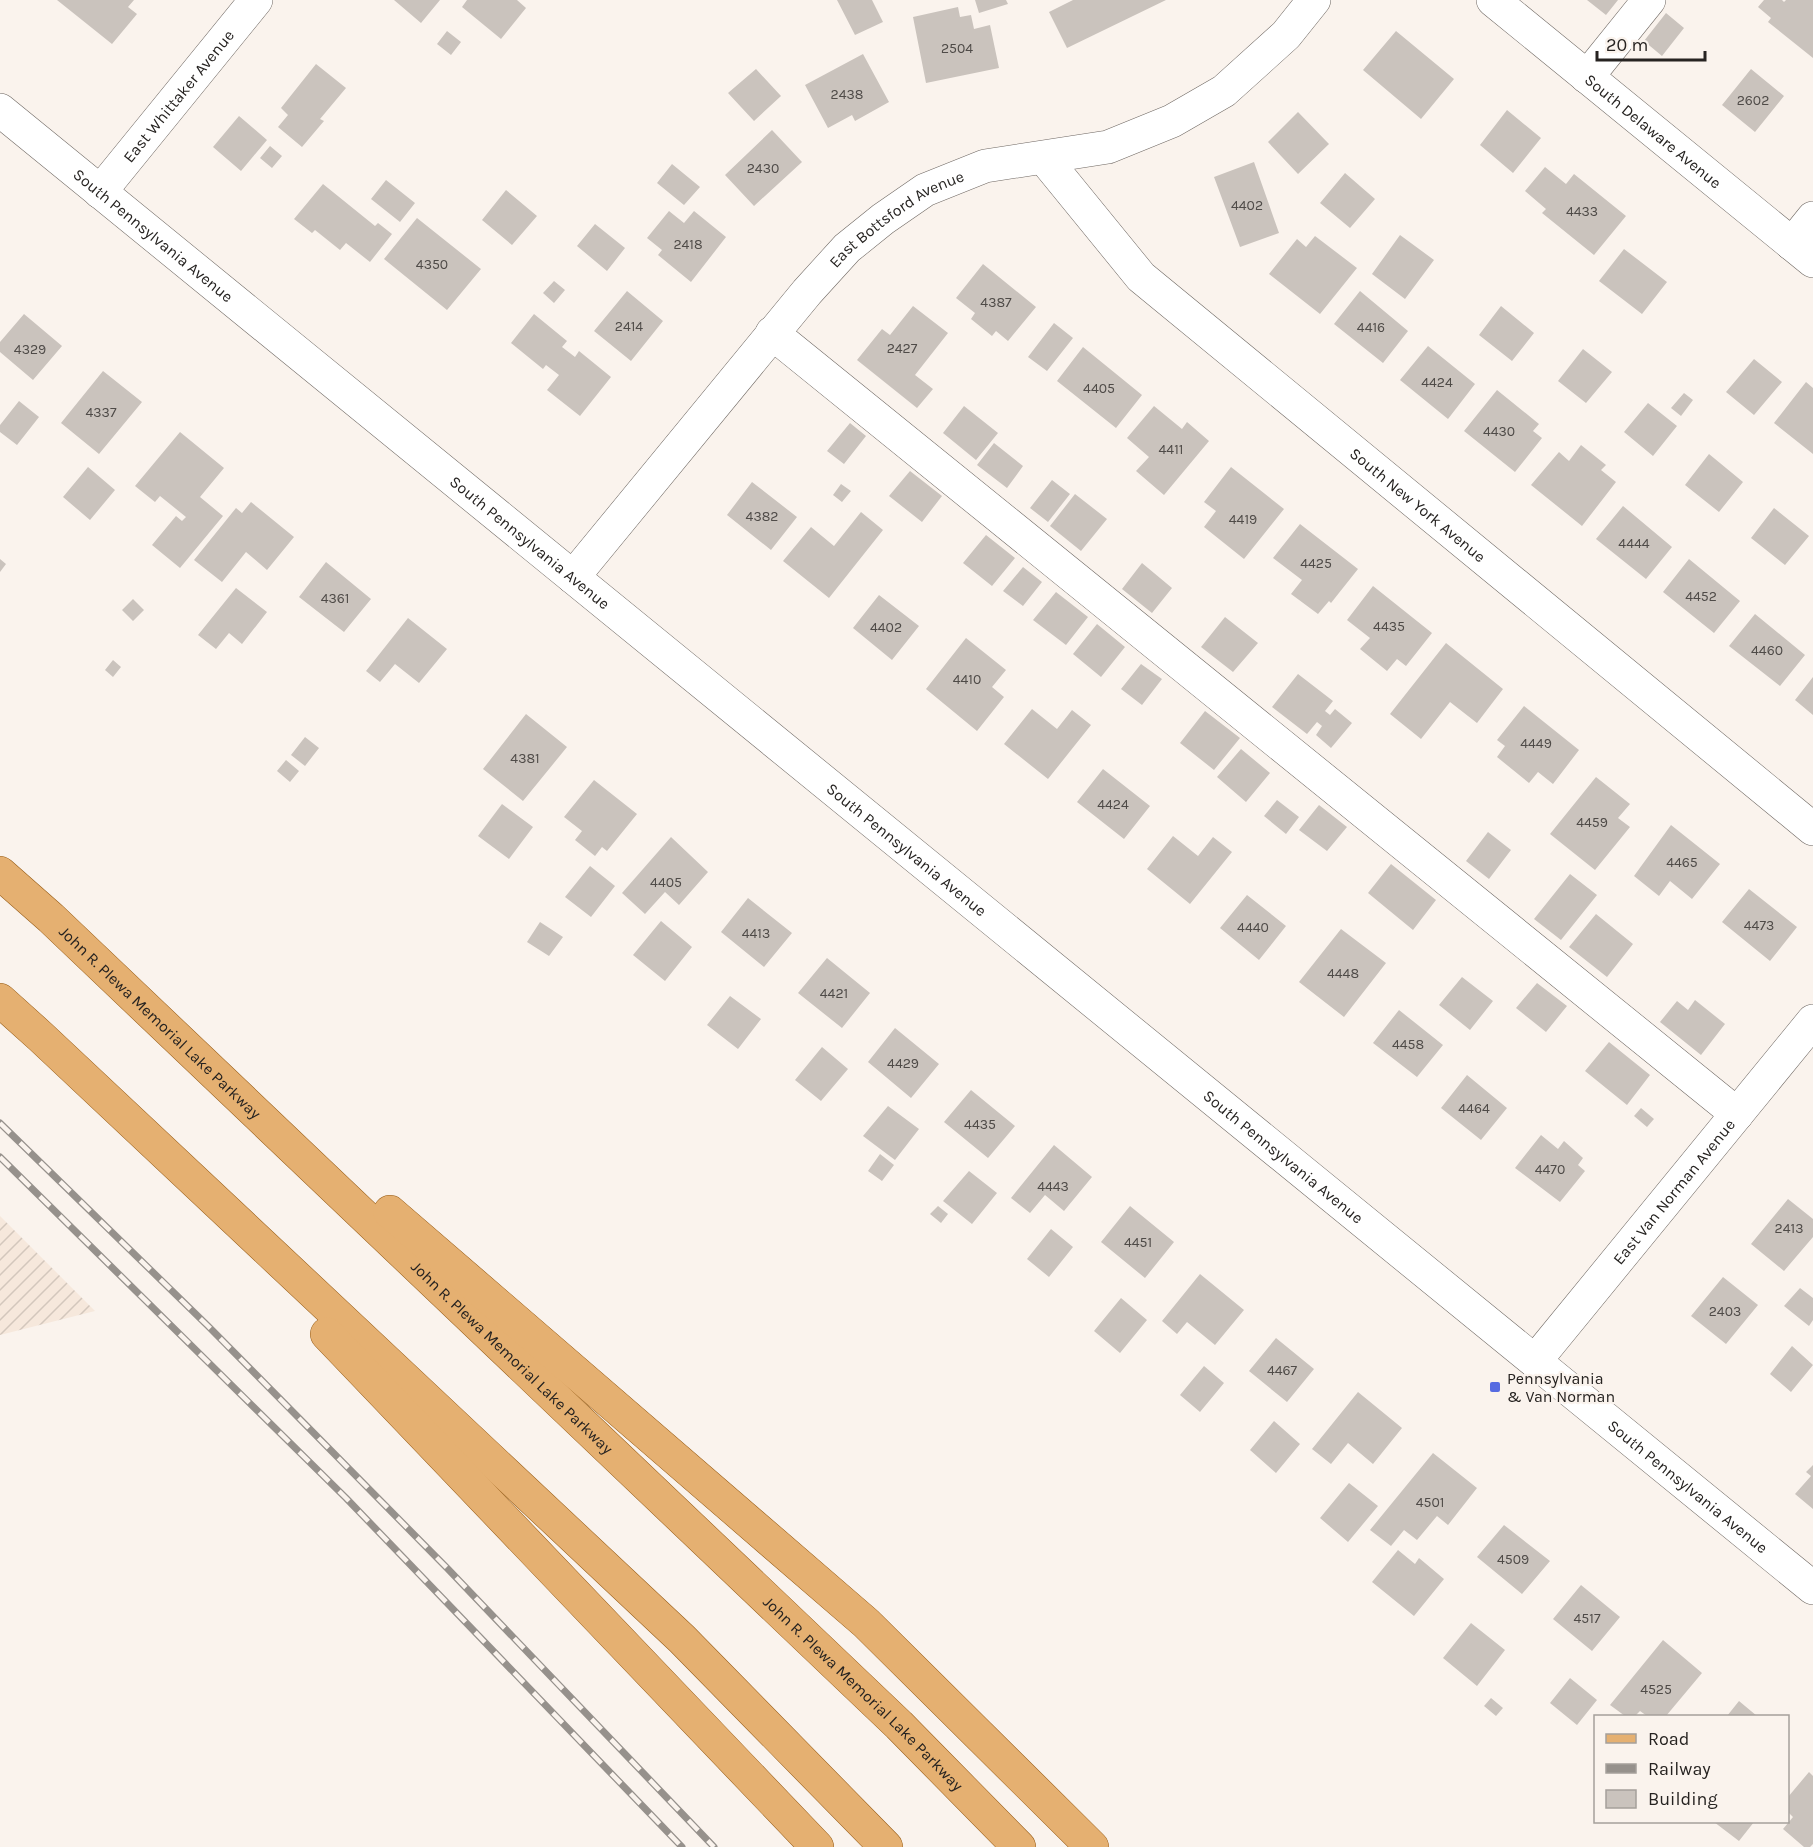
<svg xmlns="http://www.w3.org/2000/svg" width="1813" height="1847" font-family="Karla,sans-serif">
<defs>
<pattern id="industrial-furrows" width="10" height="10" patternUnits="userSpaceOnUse" patternTransform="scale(1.5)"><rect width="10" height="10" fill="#f6e8dc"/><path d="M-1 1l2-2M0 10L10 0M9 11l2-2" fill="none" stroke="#d3c7bc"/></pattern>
</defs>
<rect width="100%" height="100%" fill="#faf3ed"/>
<!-- industrial -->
<path fill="url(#industrial-furrows)" d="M0,1216L95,1311L0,1335Z"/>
<!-- building -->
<path fill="#cac3bd" d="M57,0H134L128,7L137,14L112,44Z
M394,0H440L421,23Z
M467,0H517L526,8L501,39L462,7Z
M837,0H872L883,22L855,35Z
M975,0H1006L1008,4L979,13Z
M1073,0H1166L1067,48L1049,12Z
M1587,0H1618L1606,15Z
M1764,0H1782L1784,2L1786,0H1813V58L1768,22L1771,18L1758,7Z
M958,7L960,17L971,15L974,29L990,25L999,68L926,83L913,17Z
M1666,13L1684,28L1662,56L1644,41Z
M447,31L461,42L451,55L437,44Z
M1396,31L1454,79L1421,119L1363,70Z
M863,54L889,102L855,121L852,115L828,128L805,85Z
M316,64L346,88L320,119L324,121L302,147L278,127L288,115L281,108Z
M756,69L781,96L754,121L728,93Z
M1751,69L1784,96L1755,132L1722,105Z
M1507,110L1541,138L1513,173L1480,145Z
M1298,112L1329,144L1298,174L1268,142Z
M239,116L267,140L241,171L213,147Z
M772,130L802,162L754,206L725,175Z
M270,146L282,156L272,168L260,158Z
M1254,162L1279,233L1240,247L1214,177Z
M672,164L700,187L684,205L657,183Z
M1545,167L1566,184L1574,174L1626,216L1594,255L1542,213L1546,209L1525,191Z
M1345,173L1375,199L1350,228L1320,203Z
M386,180L415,203L400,222L371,199Z
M323,184L375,226L378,223L392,234L370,262L346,243L340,250L315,230L312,233L294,219Z
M506,190L537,216L512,245L482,220Z
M669,211L684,223L694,211L726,237L691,282L658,255L662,250L647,238Z
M417,218L481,269L447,310L384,259Z
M595,224L625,248L607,271L577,246Z
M1400,235L1434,260L1405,299L1372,274Z
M1315,236L1357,268L1320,314L1269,274L1297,239L1306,247Z
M1624,249L1667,282L1642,314L1599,281Z
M983,264L1036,307L1008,341L996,331L992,336L971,319L975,313L956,298Z
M554,281L565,290L554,303L543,293Z
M627,291L663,321L631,361L594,331Z
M1360,291L1408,331L1383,363L1334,324Z
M913,306L948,333L915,375L933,389L917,408L857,360L882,329L890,335Z
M1501,306L1534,333L1512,361L1479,335Z
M24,314L62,346L33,380L0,352V342Z
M534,314L567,341L562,347L575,357L579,351L611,377L580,416L547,390L559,375L546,365L543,369L511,343Z
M1054,323L1073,338L1047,371L1028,357Z
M1428,346L1475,384L1448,419L1400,380Z
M1083,347L1142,395L1116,428L1057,381Z
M1583,349L1612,372L1586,403L1558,381Z
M1754,359L1782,382L1754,415L1726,392Z
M103,371L142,402L99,454L61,423Z
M1806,382L1813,388V454L1774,423Z
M1497,390L1539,424L1533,431L1542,438L1515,472L1464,431Z
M1684,393L1693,400L1681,416L1671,408Z
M19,401L39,417L17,445L0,432V425Z
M1648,403L1677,426L1653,456L1624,432Z
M964,406L998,433L976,460L943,433Z
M1154,406L1182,429L1187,422L1209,441L1164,495L1136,471L1149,457L1127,438Z
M850,423L866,436L844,464L827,451Z
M180,432L224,468L200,497L223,516L180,568L152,545L176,516L182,521L186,517L160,496L155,502L135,486Z
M994,443L1023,466L1007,488L977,465Z
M1581,445L1606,465L1601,470L1616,482L1582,526L1531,485L1559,452L1569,461Z
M1709,454L1743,482L1719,512L1685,485Z
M88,467L115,490L90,520L63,497Z
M1231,467L1284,509L1244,559L1204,527L1216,511L1204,502Z
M910,471L942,496L922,522L889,496Z
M1052,480L1070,494L1048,522L1030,508Z
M752,482L797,517L771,550L727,515Z
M841,484L851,491L842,502L833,495Z
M1075,494L1107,519L1081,551L1050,526Z
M251,502L294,537L267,570L246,552L222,582L194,560L236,508L242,513Z
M1623,506L1672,547L1646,579L1596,539Z
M1774,508L1809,536L1785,565L1751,538Z
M861,512L883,530L829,598L783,561L811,527L834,546Z
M1300,524L1358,569L1331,603L1329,601L1318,614L1291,594L1302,580L1273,558Z
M986,535L1015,558L992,586L963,563Z
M0,559L6,564L0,572Z
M1689,559L1740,601L1714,633L1663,592Z
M326,562L371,599L344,632L299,597Z
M1142,563L1172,588L1152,613L1122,589Z
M1023,567L1042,582L1023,606L1003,591Z
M1373,586L1432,633L1406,666L1397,659L1387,671L1360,649L1370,638L1347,620Z
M236,588L267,612L242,644L229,633L216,649L198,635Z
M1056,592L1088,617L1066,645L1033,620Z
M879,595L919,626L892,660L853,628Z
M133,599L144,610L133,621L122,610Z
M1755,614L1805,655L1780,686L1729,646Z
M1225,617L1258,643L1233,672L1201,647Z
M408,618L447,649L419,683L395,664L380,682L366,671Z
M1097,624L1125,647L1101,677L1073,654Z
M966,638L1006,670L992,687L1004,697L977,731L926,689Z
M1446,643L1503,689L1477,723L1450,702L1421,739L1390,714Z
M113,660L121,667L113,677L105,670Z
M1141,664L1162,679L1142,705L1121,689Z
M1298,674L1333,701L1325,711L1330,715L1335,709L1352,723L1331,748L1316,735L1322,726L1317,722L1307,734L1272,707Z
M1813,677V715L1795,700Z
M1524,706L1579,750L1553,784L1538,772L1529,783L1497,757L1505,746L1497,740Z
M1032,709L1057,729L1072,710L1091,725L1048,779L1004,744Z
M1205,711L1240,738L1214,770L1180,743Z
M526,714L567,747L523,801L483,769Z
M305,737L319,748L305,766L291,755Z
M1241,749L1270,773L1246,802L1217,777Z
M286,760L299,771L290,782L277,771Z
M1103,769L1150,806L1124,839L1077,802Z
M1596,777L1630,804L1618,818L1630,827L1595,870L1550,834Z
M594,780L637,814L607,851L602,847L595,856L575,840L582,831L564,817Z
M1277,800L1299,817L1286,834L1264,816Z
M502,804L533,827L509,859L478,836Z
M1319,805L1347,827L1327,851L1299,830Z
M1671,825L1720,864L1692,899L1670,881L1659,896L1634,876Z
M1488,832L1511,850L1489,879L1466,861Z
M1173,836L1198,856L1213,837L1232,852L1190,904L1147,869Z
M671,837L708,872L679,905L665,892L645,914L622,893Z
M1391,864L1436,900L1413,930L1368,893Z
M590,866L615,886L591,917L565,897Z
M1570,874L1597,895L1561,940L1534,919Z
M1749,889L1797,927L1770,961L1722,922Z
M1247,895L1286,926L1259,960L1220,928Z
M748,898L792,933L764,967L721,932Z
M1596,914L1633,944L1607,977L1569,947Z
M661,921L692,947L665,981L633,955Z
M540,922L563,937L549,956L527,942Z
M1341,929L1386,963L1344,1017L1299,982Z
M827,958L870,993L842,1028L798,993Z
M1462,977L1493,1001L1470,1030L1439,1005Z
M1537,983L1567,1006L1546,1032L1516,1008Z
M730,996L761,1019L738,1049L707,1025Z
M1695,1000L1725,1024L1701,1055L1660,1022L1677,1001L1688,1010Z
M1399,1010L1443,1045L1417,1077L1373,1043Z
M895,1028L939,1064L911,1098L868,1062Z
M1609,1042L1650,1075L1627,1105L1585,1071Z
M822,1047L848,1069L821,1101L795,1080Z
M1467,1075L1507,1108L1481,1140L1441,1108Z
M971,1090L1015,1126L988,1158L944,1122Z
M888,1106L919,1129L895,1160L863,1136Z
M1641,1108L1654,1119L1647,1127L1634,1116Z
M1541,1135L1558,1149L1564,1141L1583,1158L1578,1165L1585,1171L1560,1202L1515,1168Z
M1054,1145L1092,1177L1064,1211L1045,1195L1030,1213L1011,1198Z
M880,1154L894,1165L882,1181L868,1171Z
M969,1171L997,1193L972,1224L943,1201Z
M1788,1199L1813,1219V1237L1784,1271L1751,1244Z
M938,1206L948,1214L941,1223L930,1214Z
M1130,1206L1174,1242L1145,1278L1101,1242Z
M1051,1229L1073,1247L1049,1277L1027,1259Z
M1200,1274L1244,1310L1215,1345L1187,1322L1177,1334L1162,1321Z
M1723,1277L1758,1305L1726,1344L1691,1316Z
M1800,1288L1813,1298V1320L1809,1326L1784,1306Z
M1121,1298L1147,1320L1120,1353L1094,1331Z
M1276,1338L1314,1369L1287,1402L1249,1371Z
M1792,1346L1813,1365L1791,1392L1770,1374Z
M1204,1366L1224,1383L1200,1412L1180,1395Z
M1358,1392L1402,1428L1373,1464L1348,1443L1331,1464L1312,1449Z
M1274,1421L1300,1444L1276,1473L1250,1450Z
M1433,1453L1477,1488L1448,1525L1437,1516L1417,1540L1404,1530L1391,1546L1370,1530Z
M1813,1465V1509L1795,1494L1811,1476L1806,1472Z
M1349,1483L1378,1506L1348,1542L1320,1518Z
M1504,1525L1550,1561L1522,1594L1477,1557Z
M1398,1550L1415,1564L1419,1558L1444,1579L1414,1616L1372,1582Z
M1581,1585L1620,1617L1592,1651L1553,1619Z
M1471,1623L1505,1650L1477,1686L1443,1658Z
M1663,1640L1702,1673L1666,1716H1647L1640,1711L1635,1716H1625L1610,1705Z
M1570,1678L1597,1700L1577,1725L1550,1703Z
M1491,1698L1503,1708L1496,1716L1484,1706Z
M1739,1701L1757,1716H1727Z
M1809,1772L1813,1776V1844L1810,1847H1804L1783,1829L1793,1817L1788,1812V1797Z
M1714,1822H1754L1739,1841Z"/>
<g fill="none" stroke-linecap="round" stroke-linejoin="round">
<!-- minor casing -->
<g stroke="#6e6762" stroke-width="34">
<g id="minor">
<path id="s1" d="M1493,0L1813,261"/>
<path d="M1587,77L1649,0"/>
<path id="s2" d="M0,110L1813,1588"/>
<path id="s3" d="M1044,158L1141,277L1813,829"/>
<path id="s4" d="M100,192L256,0"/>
<path d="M1792,244L1813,218"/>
<path d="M772,333L1737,1114"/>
<path id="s5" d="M573,577L807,292L847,248L883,219L925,190L985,166L1108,147L1172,121L1224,91L1286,35L1314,0"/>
<path id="s6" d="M1535,1361L1813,1021"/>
</g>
</g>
<!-- major casing -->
<g stroke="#975d18" stroke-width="34">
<g id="major">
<path id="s7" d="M0,873L51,918L899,1725L1019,1847"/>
<path d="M0,1000L41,1037L682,1639L886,1847"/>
<path d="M390,1212L866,1623L1092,1847"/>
<path d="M327,1334L817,1847"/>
</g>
</g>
<!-- minor -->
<use href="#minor" stroke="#fff" stroke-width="33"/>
<!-- major -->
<use href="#major" stroke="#e5b071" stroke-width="33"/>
<!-- rail casing -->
<g stroke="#96918c" stroke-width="7">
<path id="rail" d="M0,1123L208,1326L447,1568L714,1847
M0,1157L346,1498L682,1847"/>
</g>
<!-- rail -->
<use href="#rail" stroke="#faf3ed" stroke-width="4.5" stroke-dasharray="14" stroke-linecap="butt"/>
</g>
<!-- markers -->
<rect fill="#566be1" stroke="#faf3ed" stroke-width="2" x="1489" y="1381" width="12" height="12" rx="3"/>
<g text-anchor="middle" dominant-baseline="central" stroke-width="4.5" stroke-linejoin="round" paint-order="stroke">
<!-- number labels -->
<g font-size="14" fill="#4f4b48">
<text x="957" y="48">2504</text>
<text x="847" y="94">2438</text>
<text x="1753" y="100">2602</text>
<text x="763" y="168">2430</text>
<text x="1247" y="205">4402</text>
<text x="1582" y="211">4433</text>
<text x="688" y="244">2418</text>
<text x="432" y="264">4350</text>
<text x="996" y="302">4387</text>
<text x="629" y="326">2414</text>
<text x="1371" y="327">4416</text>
<text x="902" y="348">2427</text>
<text x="30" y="349">4329</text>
<text x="1437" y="382">4424</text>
<text x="1099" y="388">4405</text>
<text x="101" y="412">4337</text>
<text x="1499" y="431">4430</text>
<text x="1171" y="449">4411</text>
<text x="762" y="516">4382</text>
<text x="1243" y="519">4419</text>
<text x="1634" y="543">4444</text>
<text x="1316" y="563">4425</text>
<text x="1701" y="596">4452</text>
<text x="335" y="598">4361</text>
<text x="1389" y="626">4435</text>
<text x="886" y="627">4402</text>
<text x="1767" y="650">4460</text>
<text x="967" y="679">4410</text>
<text x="1536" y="743">4449</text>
<text x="525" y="758">4381</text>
<text x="1113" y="804">4424</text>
<text x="1592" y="822">4459</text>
<text x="1682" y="862">4465</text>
<text x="666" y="882">4405</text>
<text x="1759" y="925">4473</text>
<text x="1253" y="927">4440</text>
<text x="756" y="933">4413</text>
<text x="1343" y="973">4448</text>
<text x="834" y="993">4421</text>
<text x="1408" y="1044">4458</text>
<text x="903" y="1063">4429</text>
<text x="1474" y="1108">4464</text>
<text x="980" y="1124">4435</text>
<text x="1550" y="1169">4470</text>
<text x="1053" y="1186">4443</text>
<text x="1789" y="1228">2413</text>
<text x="1138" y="1242">4451</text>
<text x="1725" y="1311">2403</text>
<text x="1282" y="1370">4467</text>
<text x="1430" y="1502">4501</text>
<text x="1513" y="1559">4509</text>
<text x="1587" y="1618">4517</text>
<text x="1656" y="1689">4525</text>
</g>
<!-- street labels -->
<g font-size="16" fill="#262321" stroke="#faf3ed">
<text stroke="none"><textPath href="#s4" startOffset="124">East Whittaker Avenue</textPath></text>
<text stroke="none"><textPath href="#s1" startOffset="207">South Delaware Avenue</textPath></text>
<text stroke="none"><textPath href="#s5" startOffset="486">East Bottsford Avenue</textPath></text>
<text stroke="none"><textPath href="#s2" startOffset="198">South Pennsylvania Avenue</textPath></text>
<text stroke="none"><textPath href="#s3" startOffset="512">South New York Avenue</textPath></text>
<text stroke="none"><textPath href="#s2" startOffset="684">South Pennsylvania Avenue</textPath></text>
<text stroke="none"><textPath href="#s2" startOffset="1170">South Pennsylvania Avenue</textPath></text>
<text stroke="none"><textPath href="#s7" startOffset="219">John R. Plewa Memorial Lake Parkway</textPath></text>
<text stroke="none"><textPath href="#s2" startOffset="1656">South Pennsylvania Avenue</textPath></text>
<text stroke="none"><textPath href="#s6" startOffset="219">East Van Norman Avenue</textPath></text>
<text stroke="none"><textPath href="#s7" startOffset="705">John R. Plewa Memorial Lake Parkway</textPath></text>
<text stroke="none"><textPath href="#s2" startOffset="2178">South Pennsylvania Avenue</textPath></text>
<text stroke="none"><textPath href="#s7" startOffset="1191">John R. Plewa Memorial Lake Parkway</textPath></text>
</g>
<!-- poi labels -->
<g font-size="16" fill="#262321" stroke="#faf3ed" text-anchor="start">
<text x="1507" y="1378">Pennsylvania<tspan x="1507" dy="18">&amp; Van Norman</tspan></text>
</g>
</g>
<!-- legend -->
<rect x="1594" y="1715" width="195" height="108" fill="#faf3ed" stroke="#a5a09b" stroke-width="1.5"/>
<rect x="1606" y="1734" width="30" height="9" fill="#e5b071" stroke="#a5a09b" stroke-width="1.5"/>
<text x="1648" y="1745" font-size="18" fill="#262321">Road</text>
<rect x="1606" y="1764" width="30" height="9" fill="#96918c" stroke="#a5a09b" stroke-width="1.5"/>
<text x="1648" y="1775" font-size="18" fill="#262321">Railway</text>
<rect x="1606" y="1790" width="30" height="18" fill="#cac3bd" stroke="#a5a09b" stroke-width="1.5"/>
<text x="1648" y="1805" font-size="18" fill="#262321">Building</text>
<!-- scale -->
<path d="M1597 51v9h108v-9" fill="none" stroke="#262321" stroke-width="3"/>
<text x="1606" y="51" font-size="18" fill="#262321" stroke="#faf3ed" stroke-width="4.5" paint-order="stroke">20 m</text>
</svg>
